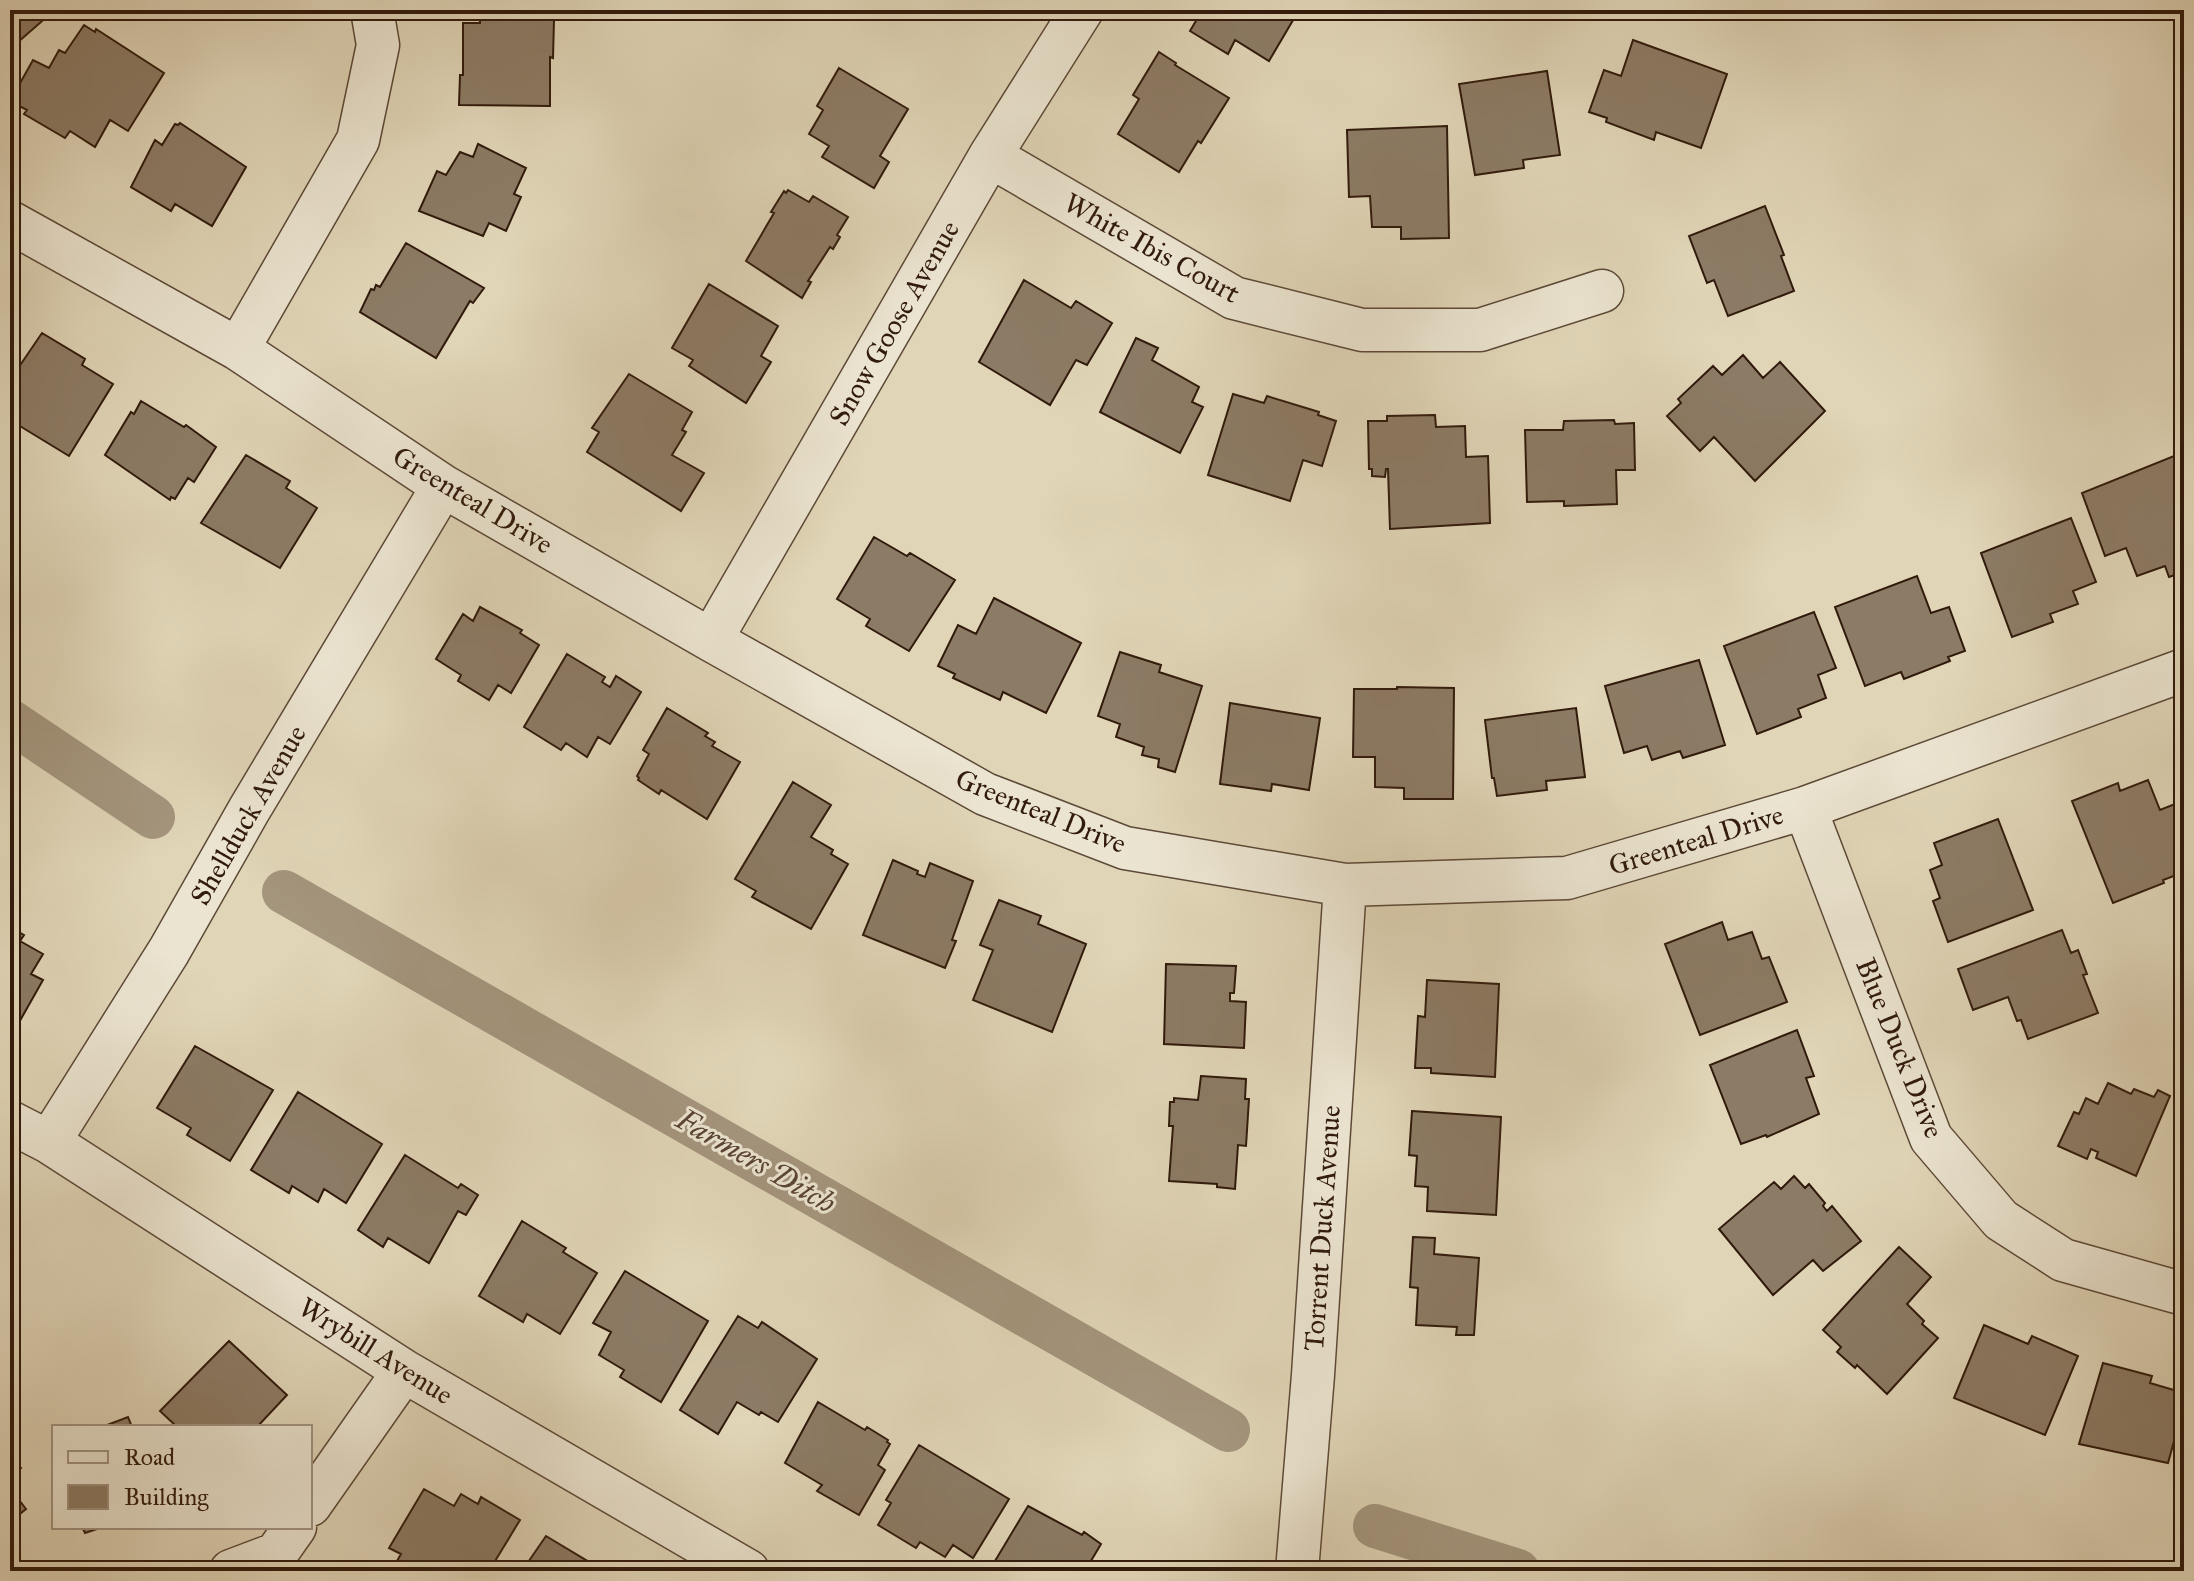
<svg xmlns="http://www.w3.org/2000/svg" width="2194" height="1581" font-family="'IM FELL Great Primer',serif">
<rect width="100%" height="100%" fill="#e0d5b7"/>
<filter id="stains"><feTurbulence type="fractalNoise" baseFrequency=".0025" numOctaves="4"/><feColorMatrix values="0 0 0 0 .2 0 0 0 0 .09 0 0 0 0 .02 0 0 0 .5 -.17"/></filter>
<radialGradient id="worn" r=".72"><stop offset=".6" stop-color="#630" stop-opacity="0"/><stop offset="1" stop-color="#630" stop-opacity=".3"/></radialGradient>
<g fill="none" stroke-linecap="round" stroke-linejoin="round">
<!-- canal -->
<path stroke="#a4957d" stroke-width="44" d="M10,721L153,817
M284,892L1228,1430
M1375,1526L1518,1571"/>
</g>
<!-- building -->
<path fill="#8c7b65" stroke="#311a0c" stroke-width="2" d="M10,10H44L49,15L10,49Z
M1198,10H1299L1269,61L1235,40L1228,54L1190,31L1200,14L1196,13Z
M480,20H554L553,58L550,57V106L459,105L460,75H463V23H480Z
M84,25L95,32L96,29L164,73L128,131L110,120L95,147L70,131L65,138L24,114L27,110L10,101L33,60L49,68L59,50L65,53Z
M1633,40L1727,74L1701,148L1656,132L1654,140L1606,122L1607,118L1589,112L1604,70L1621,76Z
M1159,52L1176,63L1175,65L1229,98L1201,143L1198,141L1179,172L1118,134L1139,99L1133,95Z
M839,68L908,109L880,156L889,162L874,188L822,157L829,146L809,134L823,110L817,106Z
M1547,71L1560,155L1523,160L1524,168L1475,175L1459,84Z
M180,123L246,167L212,226L175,204L171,211L131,187L155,140L162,145L175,124L178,125Z
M1447,126L1449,238L1401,239V227H1372L1370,196L1349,197L1347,130Z
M478,144L526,168L514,194L521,197L506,231L489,223L483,236L419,211L437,171L446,175L460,152L473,157Z
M788,190L809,202L813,196L848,217L837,235L840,237L833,249L830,247L808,281L811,282L802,298L746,261L774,213L771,212L784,191L786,193Z
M1765,206L1784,255L1781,256L1794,291L1728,316L1714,280L1707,283L1689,236Z
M406,243L484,288L473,303L470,301L436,358L360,312L371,289L374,290L376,285L380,287Z
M1024,280L1071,308L1076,301L1112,323L1087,365L1076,360L1050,405L979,362Z
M709,284L778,326L761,356L771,362L746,403L689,366L693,360L672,348Z
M42,333L85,359L82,365L113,384L69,456L10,420V380Z
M1136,338L1158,348L1152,360L1199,387L1192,402L1203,407L1180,453L1100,412Z
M1743,355L1763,378L1780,362L1825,411L1755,481L1714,437L1700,451L1667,416L1681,403L1678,399L1713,366L1722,375Z
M629,374L692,412L682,430L686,432L672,455L704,473L681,511L587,452L599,432L592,428Z
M1233,394L1264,403L1267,396L1319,412L1318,415L1336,421L1322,466L1303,460L1290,501L1208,475Z
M141,401L184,427L186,425L216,447L194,482L188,478L175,499L171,497L170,500L105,455L131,412L134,414Z
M1435,415L1436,427L1465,426L1466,457L1488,456L1490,523L1390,529L1388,469H1386L1385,477L1372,476V469H1369L1368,421H1387V416Z
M1614,420L1615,424L1634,423L1635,470H1616L1617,504L1564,506V501L1527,502L1525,430H1563L1564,421Z
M246,455L290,481L286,488L317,508L280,568L201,523Z
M2174,456L2184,483V572L2169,577L2165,566L2137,576L2126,548L2105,556L2082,493Z
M2071,518L2096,582L2073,591L2078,604L2050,614L2053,622L2012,637L1981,553Z
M874,537L907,556L910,553L955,580L909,651L866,626L870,619L837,599Z
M1917,576L1931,613L1949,607L1965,651L1948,657L1950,661L1904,679L1901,672L1865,686L1835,607Z
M994,598L1081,643L1046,713L1003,692L1000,700L953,678L955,674L938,666L958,625L976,634Z
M480,607L522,630L520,633L539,645L511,693L498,685L489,700L458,681L461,675L436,659L463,614L473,621Z
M1814,612L1836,668L1818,675L1826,698L1798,709L1801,717L1757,734L1724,646Z
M1120,652L1161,665L1159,672L1202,686L1175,772L1158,767L1159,759L1142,755L1144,747L1116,737L1120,724L1098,716Z
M567,654L605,677L602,682L610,687L616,676L641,692L610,744L598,737L587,757L566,743L561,750L524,727Z
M1699,660L1725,745L1683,758L1680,751L1652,760L1647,746L1624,753L1605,686Z
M1397,687L1454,688L1453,799H1404V788L1375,787V757H1353L1354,689H1397Z
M1230,703L1320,718L1309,790L1272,784L1271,791L1220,784Z
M667,708L708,733L705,736L715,742L712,746L740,762L707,819L661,790L659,794L638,780L639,778L637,776L649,754L643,750Z
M1576,708L1585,777L1546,781L1547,790L1497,796L1494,778H1492L1485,720Z
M2148,780L2160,810L2180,802L2184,813V872L2163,880L2164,883L2113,903L2072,801L2118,783L2120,791Z
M793,782L831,805L811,837L833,850L831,854L848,864L811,929L752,897L756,891L735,879Z
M1998,819L2033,910L1948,942L1933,901L1940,898L1930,870L1942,865L1934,843Z
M893,860L918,871L917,874L925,877L930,863L973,881L952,940L956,941L945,968L863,935Z
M999,900L1041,916L1038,924L1086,944L1052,1032L973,1000L993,950L980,945Z
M1722,922L1728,940L1752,932L1762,959L1769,957L1787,1002L1700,1035L1665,944Z
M10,927L24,935L20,941L43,954L31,974L43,980L13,1033L10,1032Z
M2062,930L2071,953L2078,950L2087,974L2083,975L2098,1013L2028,1039L2021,1020L2017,1021L2008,997L1973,1010L1958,969Z
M1166,964L1236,966L1234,993H1230V1001L1246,1002L1244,1048L1164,1044Z
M1427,980L1499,984L1495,1077L1431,1073V1068H1415L1418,1016L1425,1017Z
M1797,1030L1814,1076L1806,1078L1819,1114L1767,1137L1766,1135L1741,1144L1710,1065Z
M195,1046L273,1090L230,1161L187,1135L191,1128L157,1108Z
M1201,1076L1246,1079L1245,1099H1249L1246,1146L1238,1145L1235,1189L1217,1187V1184L1169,1181L1173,1126H1169L1170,1102H1174V1098L1198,1100Z
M2108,1083L2131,1094L2134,1089L2154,1097L2158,1090L2170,1096L2136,1176L2096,1158L2098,1152L2091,1149L2087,1159L2058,1146L2074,1112L2079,1114L2086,1098L2098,1104Z
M298,1092L382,1144L346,1203L324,1189L318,1202L292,1186L289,1193L251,1170Z
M1412,1111L1501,1117L1496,1215L1427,1211L1428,1187L1415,1186L1417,1156L1409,1155Z
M405,1155L458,1188L461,1184L478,1195L466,1215L458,1211L429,1263L388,1238L383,1247L358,1230Z
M1794,1176L1805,1188L1809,1184L1825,1203L1823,1206L1827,1211L1832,1206L1861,1241L1823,1271L1813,1260L1773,1295L1719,1229L1774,1182L1781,1189Z
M522,1221L566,1248L563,1252L597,1273L560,1334L527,1314L523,1322L479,1296Z
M1413,1237L1435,1238L1434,1254L1479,1258L1474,1335H1456L1457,1327L1416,1325L1418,1288L1410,1287Z
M1899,1247L1931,1277L1907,1304L1924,1321L1922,1324L1938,1338L1887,1394L1857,1365L1855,1368L1837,1352L1841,1347L1823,1330Z
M625,1271L708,1321L661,1402L620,1377L624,1370L599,1355L611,1332L593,1323Z
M738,1316L758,1328L762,1322L817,1359L778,1422L761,1412L759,1415L737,1402L718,1434L680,1410Z
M1984,1325L2028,1344L2032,1336L2078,1356L2045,1435L1954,1398Z
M229,1341L287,1395L257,1427H177L160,1411Z
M2103,1363L2152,1376L2150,1383L2184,1393V1405L2168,1463L2079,1444Z
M818,1402L865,1430L867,1427L888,1440L887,1442L890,1444L878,1465L885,1470L859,1515L817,1491L822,1485L785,1463Z
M128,1417L132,1427H102Z
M919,1445L1009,1499L973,1558L953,1545L945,1557L920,1542L916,1548L878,1525L891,1503L886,1500Z
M10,1455L21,1468L10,1476Z
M10,1488L26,1509L10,1522Z
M424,1489L454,1506L461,1494L478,1504L481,1497L520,1520L489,1571H429L415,1563L411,1570L397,1561L401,1554L389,1548Z
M1028,1506L1082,1535L1084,1532L1101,1544L1085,1571H989Z
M82,1527H103L85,1533Z
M546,1536L589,1562L586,1568L590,1571H522Z"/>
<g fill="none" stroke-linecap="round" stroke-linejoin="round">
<!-- minor casing -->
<g stroke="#5d4937" stroke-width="45">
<path id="minor" d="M990,156L1234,298L1362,330H1480L1602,291
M10,222L238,349L443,486L711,640L985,794L1125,848L1345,885L1567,878L1805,808L2184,670
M238,349L358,140L378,45L372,10
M711,640L990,156L1082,10
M1805,808L1931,1138L2001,1220L2063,1260L2184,1294
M10,1122L49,1142L404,1371L748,1571
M49,1142L169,951L249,810L443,486
M310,1505L404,1371
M231,1571L276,1554L295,1527
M1297,1571L1313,1375L1345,885"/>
</g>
<!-- minor -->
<use href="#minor" stroke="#ebe4d0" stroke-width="42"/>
</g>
<g text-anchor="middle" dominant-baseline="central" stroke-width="6" stroke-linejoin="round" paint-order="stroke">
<!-- street labels -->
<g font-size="28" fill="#311a0c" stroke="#ebe4d0">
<text transform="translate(1152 248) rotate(29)">White Ibis Court</text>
<text transform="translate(894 323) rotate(-60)">Snow Goose Avenue</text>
<text transform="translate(473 500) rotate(31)">Greenteal Drive</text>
<text transform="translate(1041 811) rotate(22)">Greenteal Drive</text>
<text transform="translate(248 815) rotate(-60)">Shellduck Avenue</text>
<text transform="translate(1696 840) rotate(-17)">Greenteal Drive</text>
<text transform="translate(1900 1048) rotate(68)">Blue Duck Drive</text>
<text transform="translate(1322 1228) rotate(-86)">Torrent Duck Avenue</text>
<text transform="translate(376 1351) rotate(32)">Wrybill Avenue</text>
</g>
<!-- water labels -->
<g font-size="30" font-style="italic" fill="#594534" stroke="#ebe4d0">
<text transform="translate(756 1161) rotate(30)">Farmers Ditch</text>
</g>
</g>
<!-- margin -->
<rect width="2194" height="1581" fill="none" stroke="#e0d5b7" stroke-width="40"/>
<rect x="12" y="12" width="2170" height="1557" fill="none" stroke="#311a0c" stroke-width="4"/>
<rect x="20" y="20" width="2154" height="1541" fill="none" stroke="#311a0c" stroke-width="2"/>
<!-- legend -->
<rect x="52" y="1425" width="260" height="104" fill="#ebe4d0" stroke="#a19382" stroke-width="2"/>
<rect x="68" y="1451" width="40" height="12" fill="#ebe4d0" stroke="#a19382" stroke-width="2"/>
<text x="124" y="1465" font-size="24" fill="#311a0c">Road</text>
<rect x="68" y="1485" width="40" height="24" fill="#8c7b65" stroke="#a19382" stroke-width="2"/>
<text x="124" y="1505" font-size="24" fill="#311a0c">Building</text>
<rect width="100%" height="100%" filter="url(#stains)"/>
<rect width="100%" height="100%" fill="url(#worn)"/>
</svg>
